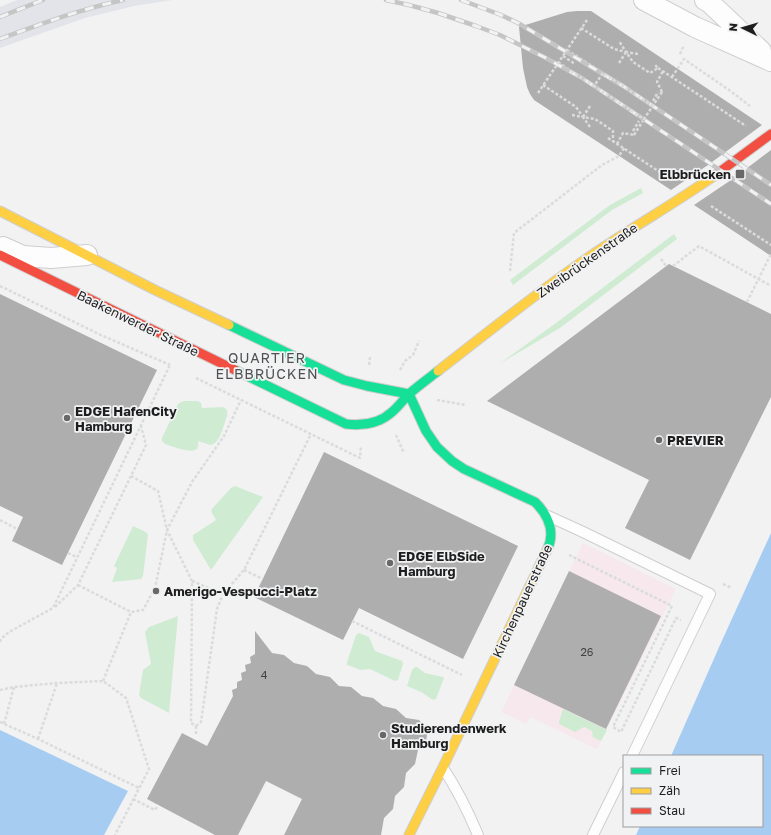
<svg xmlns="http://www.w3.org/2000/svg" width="771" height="835" font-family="'Golos Text',sans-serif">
<rect width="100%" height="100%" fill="#f2f2f2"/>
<!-- commercial -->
<path fill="#f6e8ec" d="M583,543L676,589L597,749L530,717L526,724L501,712Z"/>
<!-- built -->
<path fill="#e2e4e9" d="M17,0H172L134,6L85,18L0,48V7Z"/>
<!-- green -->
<path fill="#cfecd3" d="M641,188L643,193L612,210L513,285L510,280L610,205Z
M674,234L677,239L560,328L499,364L556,323Z
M185,401H198L201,403L202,408L223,407C227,409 228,411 227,416C224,423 220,445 210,445C206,444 202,442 198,441C198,443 199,445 198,447C195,456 171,446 165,444L162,441V438L178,404L181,402Z
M235,486L263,497L211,570L193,540V535L216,520L213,515L211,510L231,488Z
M133,526L146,532L148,535L143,576L141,579L112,582L117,568L114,566Z
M178,616L169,713L141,698L139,695L143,670L151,664L145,632L149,627Z
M359,633L369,637L375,651L402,661L403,664L398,680L395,681L370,669L361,670L347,665V662L356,635Z
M415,667H417L425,673L443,677L444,678L436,699L433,700L421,692L407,686L412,670Z
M563,709L607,730L601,741L593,737L592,731L584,727L575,732L559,724V722Z"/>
<!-- water -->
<path fill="#a6ccf2" d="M771,533V835H636L640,826H762V756H671L720,645Z
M0,730L128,791L104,835H0Z"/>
<!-- building -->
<path fill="#afaeaf" d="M577,11H591L762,125L708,165L671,190L534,100L530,94L527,87L523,68L519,27L567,12Z
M771,150V256L694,205L734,178Z
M669,264L771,314V397L690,560L625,528L649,480L487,401Z
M0,294L157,370L62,565L12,541L23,517L0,506Z
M324,452L518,546L463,659L359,608L343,640L254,597Z
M569,571L661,616L606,729L514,685Z
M255,631L272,653L284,655L294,663L307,666L316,674L330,677L339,686L351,687L362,696L373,698L383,706L396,709L406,718L419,720L428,729L426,741L418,750L415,764L406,773L404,787L395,796L393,809L384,818L381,835H284L302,799L266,781L238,835H215L147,799L182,733L207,746L233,696L232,690L237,688V682L242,680L241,673L246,671L245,665L251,663L250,657L255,654Z"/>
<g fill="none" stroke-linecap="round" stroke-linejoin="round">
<!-- lane casing -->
<g stroke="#cecece" stroke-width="12">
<path id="lane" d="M548,516L581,531L710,594L632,756
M443,768C457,789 468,811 478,835
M593,835L624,772"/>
</g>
<!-- street casing -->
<g stroke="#cecece" stroke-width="22">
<path id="street" d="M644,0L695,27L771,61
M705,0L709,2L761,51
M3,247L23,256L51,258L87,255"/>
</g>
<!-- fast casing -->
<g stroke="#cecece" stroke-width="11">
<path id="fast" d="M229,325L344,380L367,386L409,394
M235,370L346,424C363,426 379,424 392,412C398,407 403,400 409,394C418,386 428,379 438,371
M409,394L426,431L437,447L452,461L464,469L535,502C548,515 556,532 547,550"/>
</g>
<!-- slow casing -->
<g stroke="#cecece" stroke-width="11">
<path id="slow" d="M0,211L155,290L229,325
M438,371C487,333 535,294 586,259C628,230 672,205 714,176
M409,835L443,767L547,550"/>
</g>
<!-- jam casing -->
<g stroke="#cecece" stroke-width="11">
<path id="jam" d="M714,176L771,134
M0,255L235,370"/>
</g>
<!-- path -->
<path stroke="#dadbdb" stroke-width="2.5" stroke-dasharray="3 2" stroke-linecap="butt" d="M581,28L614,49L626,52L619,41
M567,50L603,73
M638,54L626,52L633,62L650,73L658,68L655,65
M680,54L684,45
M563,56L575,64
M558,62L571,71
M619,63L626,52
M658,68L746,126
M672,77L684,59L729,90L750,106
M543,85L576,107L583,117L572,115
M662,92L657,82L663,71
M653,101L658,92
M583,117L590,106
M590,127L583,117L595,119L613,131V141
M633,131L639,121
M634,135L644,119
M608,138L672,180
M617,144L623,133L634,135
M711,206L771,245
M661,259L666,266
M673,266L699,246L771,286
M510,271L514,233L602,165L619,156L624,148
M0,286L101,335L170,365
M747,302L771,254
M369,365L370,357
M400,370L405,361L413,355L419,341
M196,378L360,458L361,446
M437,400L466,405
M396,435L404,453
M131,476L158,491L167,530L192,581L191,723L196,726
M0,520L17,529
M68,553L77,557
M569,555L672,606L613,727L621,732L676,618L681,620
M244,570L263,579
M192,581L223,594
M723,584L732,588
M78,585L131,612
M55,607L78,585L146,445L141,426
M352,621L462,675
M0,642L1,639L9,632L53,608L170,365
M103,681L131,612L143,610L155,588L167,530L192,482L224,436L241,400
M0,690L14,687L57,683L103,681L126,698L149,769L115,835
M0,722L38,739L139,788
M4,724L14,687
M196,726L201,722L217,609L223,594L244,570L311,434
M196,734V726
M38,739L57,683
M133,799L155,810L157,807"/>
<!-- lane -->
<use href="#lane" stroke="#fdfdfd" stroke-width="10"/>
<!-- street -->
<use href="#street" stroke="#fdfdfd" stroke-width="20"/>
<!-- fast -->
<use href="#fast" stroke="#16e098" stroke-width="9"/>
<!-- slow -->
<use href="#slow" stroke="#ffcf43" stroke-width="9"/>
<!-- jam -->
<use href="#jam" stroke="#f24e42" stroke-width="9"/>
<!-- rail casing -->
<g stroke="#c5c5c6" stroke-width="4.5">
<path id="rail" d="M386,0L409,5L438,13L476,26L500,35L544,57L582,78L771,204
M461,0L501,15L518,23L623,86L771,185
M0,17L43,0
M0,39C41,24 81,9 123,0"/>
</g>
<!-- rail -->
<use href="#rail" stroke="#f1f2f3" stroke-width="3" stroke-dasharray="9" stroke-linecap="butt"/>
<!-- path-bridge -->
<path stroke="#dadbdb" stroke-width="2.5" stroke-dasharray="3 2" stroke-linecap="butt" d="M571,71L594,86
M538,93L587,20
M653,106L603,73L594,86L644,119L662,92"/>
</g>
<!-- markers -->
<g fill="#686869" stroke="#f1f2f3" stroke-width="1.5">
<rect x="735" y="169" width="10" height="10" rx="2"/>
<circle cx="67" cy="418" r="4"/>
<circle cx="659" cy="440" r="4"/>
<circle cx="390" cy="563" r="4"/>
<circle cx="156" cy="591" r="4"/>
<circle cx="383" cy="735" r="4"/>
</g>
<g text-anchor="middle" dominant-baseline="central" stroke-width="3.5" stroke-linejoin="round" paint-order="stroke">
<!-- number labels -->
<g font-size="11" fill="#424243">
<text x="587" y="651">26</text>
<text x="264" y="674">4</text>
</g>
<!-- poi labels -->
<g font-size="13" font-weight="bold" fill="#1e1e1f" stroke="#f1f2f3" text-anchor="start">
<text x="731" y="174" text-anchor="end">Elbbrücken</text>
<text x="75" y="411">EDGE HafenCity<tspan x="75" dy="15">Hamburg</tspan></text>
<text x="667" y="440">PREVIER</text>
<text x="398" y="556">EDGE ElbSide<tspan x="398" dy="15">Hamburg</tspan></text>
<text x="164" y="591">Amerigo-Vespucci-Platz</text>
<text x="391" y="728">Studierendenwerk<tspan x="391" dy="15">Hamburg</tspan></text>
</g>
<!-- street labels -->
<g font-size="13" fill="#1e1e1f" stroke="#f1f2f3">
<text transform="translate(587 260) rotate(-35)">Zweibrückenstraße</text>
<text transform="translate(138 323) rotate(26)">Baakenwerder Straße</text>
<text transform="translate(522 601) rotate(-65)">Kirchenpauerstraße</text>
</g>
<!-- neighbourhood labels -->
<g font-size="14" letter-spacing="1" fill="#505051" stroke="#f1f2f3">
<text x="267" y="357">QUARTIER<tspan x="267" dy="16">ELBBRÜCKEN</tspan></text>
</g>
</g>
<!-- legend -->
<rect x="623" y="755" width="140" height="72" fill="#f1f2f3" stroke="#9d9d9e"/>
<rect x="631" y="768" width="20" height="6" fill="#16e098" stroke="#9d9d9e"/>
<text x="659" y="775" font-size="12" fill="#1e1e1f">Frei</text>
<rect x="631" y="788" width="20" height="6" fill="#ffcf43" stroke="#9d9d9e"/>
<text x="659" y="795" font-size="12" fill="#1e1e1f">Zäh</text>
<rect x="631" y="808" width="20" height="6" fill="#f24e42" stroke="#9d9d9e"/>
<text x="659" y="815" font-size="12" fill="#1e1e1f">Stau</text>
<!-- north arrow -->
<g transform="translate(743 28) rotate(275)" stroke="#f1f2f3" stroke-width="3" paint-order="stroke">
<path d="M0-3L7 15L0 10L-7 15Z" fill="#1e1e1f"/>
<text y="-6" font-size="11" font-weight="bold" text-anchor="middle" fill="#1e1e1f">N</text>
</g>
</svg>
